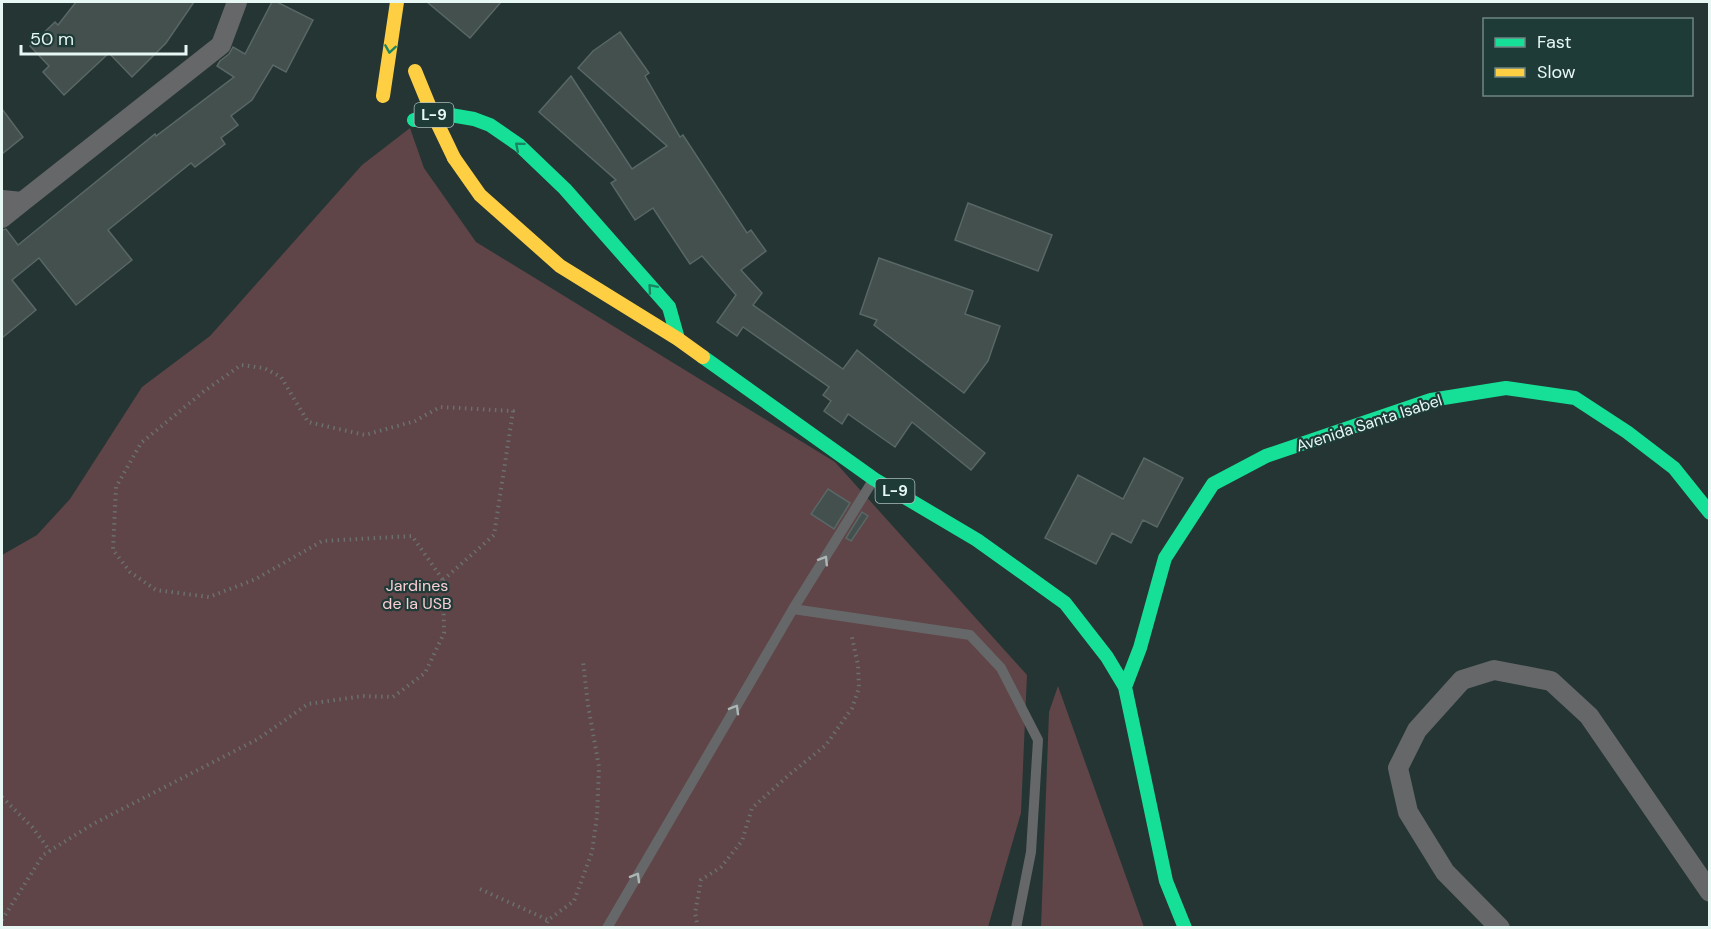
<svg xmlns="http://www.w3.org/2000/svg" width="1711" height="929" font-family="'DM Sans',sans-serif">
<rect width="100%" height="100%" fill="#243533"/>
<!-- green -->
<path fill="#5f4448" d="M410,128L424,168L476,242L835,462L1027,675L1021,813L988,927H2V555L37,535L70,499L142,387L210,336L362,165Z
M1058,686L1144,927H1041L1049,712Z"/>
<!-- building -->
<path fill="#43504e" stroke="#596765" stroke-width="1.5" d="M76,2H194L166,43L132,77L109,53L64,95L43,72L49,66L30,46L55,22L58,25Z
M272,2H277L313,20L286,72L273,65L252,100L231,116L238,125L221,138L225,144L195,167L191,163L108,230L132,260L76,305L39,258L12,280L36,310L2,338V230L6,229L18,245L155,134L156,136L234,77L217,66L220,61L229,54L233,47L245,54Z
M427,2H501L470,38Z
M620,32L649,73L645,76L680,137L683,135L747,233L751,230L766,251L741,270L762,293L753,305L843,369L857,350L985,453L971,470L912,422L895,447L848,414L842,424L824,411L831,401L823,395L829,387L743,327L737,336L717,322L736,295L702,256L690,264L653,208L635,220L611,183L616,180L539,112L571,76L632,169L667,146L578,68L593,51Z
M2,109L23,137L2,154Z
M968,203L1052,235L1038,271L955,240Z
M879,258L973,291L965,314L1000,326L988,361L964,393L874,325L877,320L860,314Z
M1144,458L1183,478L1157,527L1143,520L1131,543L1112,533L1096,564L1045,538L1078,475L1123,499Z
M828,489L850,503L834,529L811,514Z
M862,512L868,516L851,541L846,538Z"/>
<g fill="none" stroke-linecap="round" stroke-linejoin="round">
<!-- path -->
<path stroke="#6b706f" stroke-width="4" stroke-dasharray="1.5 4.5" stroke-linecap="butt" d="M2,797L32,827L50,851
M480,889L548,920
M2,920L43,855L93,824L258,739L308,704L363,696L393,697L425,673L444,633L443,580L412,536L322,541L256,579L209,597L156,590L130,572L113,550L116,487L141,443L203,392L241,365L264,368L281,377L308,422L365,435L415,421L440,407L513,411L494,535L443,580
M544,928L548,920L574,901L592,852L597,816L599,767L588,705L583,661
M698,928L695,913L701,880L721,867L742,841L752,808L790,774L826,745L852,708L859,688L858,665L851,633"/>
<!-- lane -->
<path stroke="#666768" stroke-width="10" d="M793,609L970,635L1001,668L1038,740L1031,852L1016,928
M607,928L793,609L872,482"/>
<!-- street -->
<path stroke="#666768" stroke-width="20" d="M2,200L22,202L221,45L237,2
M2,218L22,202
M1500,928L1445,872L1408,812L1398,768L1417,730L1462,680L1494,670L1551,681L1589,716L1710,892"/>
<!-- fast -->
<path stroke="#16e098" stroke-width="14" d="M414,120L439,113L474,119L490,125L519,145L565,189L669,307L678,339
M703,357L874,479L977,540L1065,603L1107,657L1125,687L1166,881L1185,928
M1125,687L1140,648L1165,558L1213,484L1266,456L1431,400L1506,388L1575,398L1627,432L1674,468L1710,513"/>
<!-- slow -->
<path stroke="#ffcf43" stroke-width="14" d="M383,96L397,2
M454,158L480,195L560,266L678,339L703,357"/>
<!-- slow-bridge -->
<path stroke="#ffcf43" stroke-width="14" d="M415,71L431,110L454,158"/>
</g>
<!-- one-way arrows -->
<defs><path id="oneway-chevron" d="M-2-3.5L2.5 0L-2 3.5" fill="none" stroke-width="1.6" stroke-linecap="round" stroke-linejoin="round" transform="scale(1.5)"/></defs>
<g stroke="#1a8563">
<use href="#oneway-chevron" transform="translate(390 49) rotate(99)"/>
<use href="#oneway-chevron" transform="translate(519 146) rotate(-140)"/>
<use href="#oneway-chevron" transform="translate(652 288) rotate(-131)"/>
</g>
<g stroke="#acb6b5">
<use href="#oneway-chevron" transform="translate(824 560) rotate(-58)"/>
<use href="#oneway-chevron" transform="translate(735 709) rotate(-60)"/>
<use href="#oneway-chevron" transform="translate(636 877) rotate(-60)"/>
</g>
<g text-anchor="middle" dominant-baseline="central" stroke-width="4.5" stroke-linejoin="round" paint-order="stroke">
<!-- shield labels -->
<g fill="#1e3b38" stroke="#aabfbc" stroke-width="1.5">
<rect x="414.5" y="103" width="39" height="24" rx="4.5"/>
<rect x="875.5" y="479" width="39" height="24" rx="4.5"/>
</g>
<g font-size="15" font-weight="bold" fill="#e6f7f4">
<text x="434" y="115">L-9</text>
<text x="895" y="491">L-9</text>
</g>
<!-- street labels -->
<g font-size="16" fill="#e6f7f4" stroke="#1e3b38">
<text transform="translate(1369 423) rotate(-18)">Avenida Santa Isabel</text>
</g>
<!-- park labels -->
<g font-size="16" fill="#fbced3" stroke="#1e3b38">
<text x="417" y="585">Jardines<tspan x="417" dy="18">de la USB</tspan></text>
</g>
</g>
<!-- border -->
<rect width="1711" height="929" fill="none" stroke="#e6f7f4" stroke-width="6"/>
<!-- legend -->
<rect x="1483" y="18" width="210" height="78" fill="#1e3b38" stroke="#6e8683" stroke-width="1.5"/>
<rect x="1495" y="38" width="30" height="9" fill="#16e098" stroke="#6e8683" stroke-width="1.5"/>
<text x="1537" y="48" font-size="18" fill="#e6f7f4">Fast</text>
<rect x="1495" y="68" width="30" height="9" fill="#ffcf43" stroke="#6e8683" stroke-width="1.5"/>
<text x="1537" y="78" font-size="18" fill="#e6f7f4">Slow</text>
<!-- scale -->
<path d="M21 45v9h165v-9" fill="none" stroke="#e6f7f4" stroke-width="3"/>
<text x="30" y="45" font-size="18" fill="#e6f7f4" stroke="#1e3b38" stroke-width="4.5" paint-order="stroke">50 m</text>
</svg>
